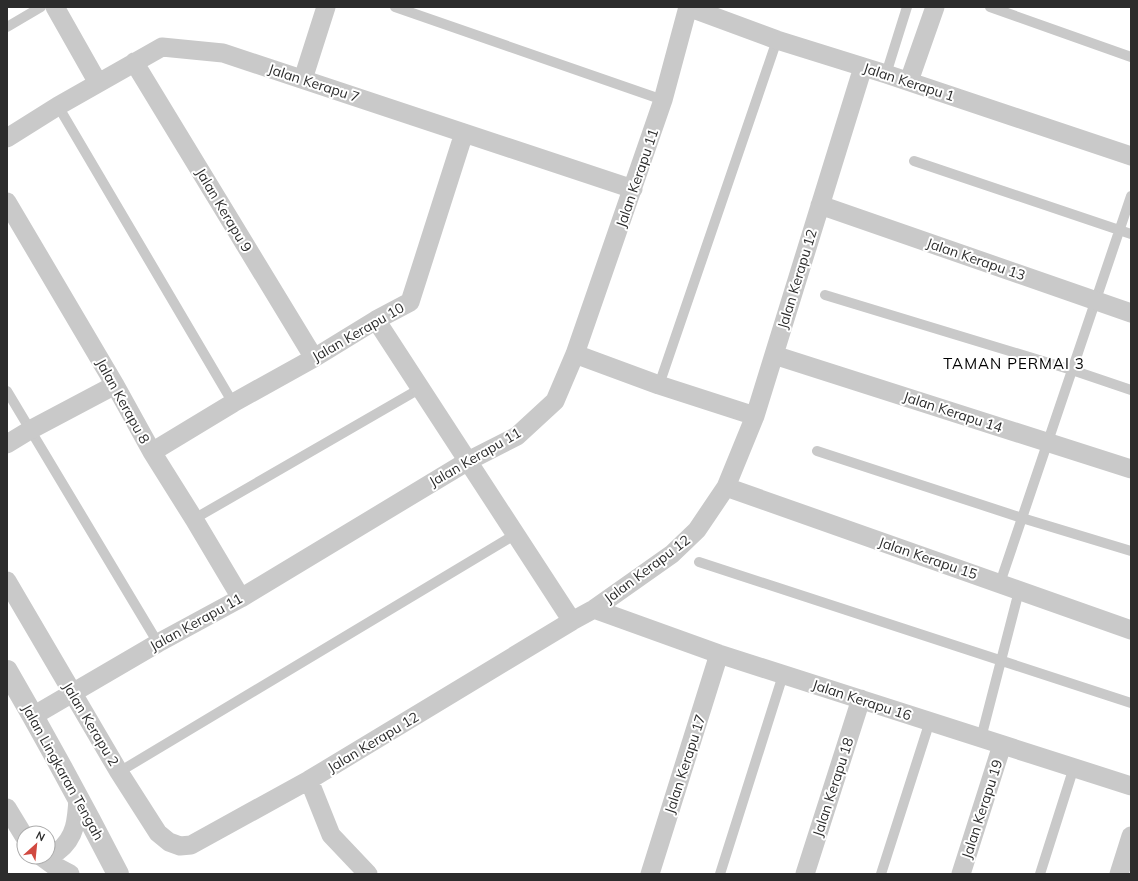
<svg xmlns="http://www.w3.org/2000/svg" width="1138" height="881" font-family="Mulish,sans-serif">
<rect width="100%" height="100%" fill="#fff"/>
<g fill="none" stroke-linecap="round" stroke-linejoin="round">
<!-- service -->
<path stroke="#c9c9c9" stroke-width="10" d="M395,7L663,100
M990,7L1131,57
M7,27L41,7
M886,74L907,7
M58,106L233,403
M914,161L1131,234
M825,295L1072,370L1131,390
M659,385L777,40
M7,391L158,643
M817,451L1022,518L1131,551
M194,519L421,388
M699,562L1131,703
M1000,583L1131,196
M981,738L1019,591
M119,772L516,534
M720,874L783,675
M881,874L930,721
M1040,874L1074,767"/>
<!-- minor -->
<path stroke="#c9c9c9" stroke-width="19" d="M55,7L98,83
M688,7L777,40L886,74L1131,156
M134,62L314,358
M303,79L326,7
M909,81L935,7
M7,138L58,106L162,47L223,53L633,189
M7,202L115,385L152,452L194,519L241,598
M820,205L1131,313
M376,320L572,621
M575,354L659,385L755,416
M774,355L1131,469
M7,444L30,430L115,385
M152,452L233,403L314,358L376,320L410,302L464,133
M726,487L1131,630
M7,581L119,772L158,833L169,842L180,846L191,845L309,780L572,621L594,609L672,554L697,530L726,487L755,416L863,67
M594,609L719,654L1131,786
M33,716L158,643L241,598L468,461L517,436L555,401L575,354L663,100L688,7
M309,780L331,835L368,874
M7,808L24,836
M48,850L58,851C76,838 77,818 78,797
M42,857L53,865L70,874
M650,874L719,654
M805,874L861,699
M961,874L1002,745
M1119,874L1131,836"/>
<!-- tertiary -->
<path stroke="#c9c9c9" stroke-width="22" d="M7,671C46,738 83,806 118,874"/>
</g>
<g text-anchor="middle" dominant-baseline="central" stroke-width="4" stroke-linejoin="round" paint-order="stroke">
<!-- street labels -->
<g font-size="14" fill="#2c2c2c" stroke="#fff">
<text transform="translate(909 82) rotate(18)">Jalan Kerapu 1</text>
<text transform="translate(314 83) rotate(18)">Jalan Kerapu 7</text>
<text transform="translate(637 178) rotate(-71)">Jalan Kerapu 11</text>
<text transform="translate(224 210) rotate(59)">Jalan Kerapu 9</text>
<text transform="translate(976 259) rotate(19)">Jalan Kerapu 13</text>
<text transform="translate(797 279) rotate(-73)">Jalan Kerapu 12</text>
<text transform="translate(358 332) rotate(-30)">Jalan Kerapu 10</text>
<text transform="translate(123 401) rotate(61)">Jalan Kerapu 8</text>
<text transform="translate(953 412) rotate(18)">Jalan Kerapu 14</text>
<text transform="translate(475 457) rotate(-30)">Jalan Kerapu 11</text>
<text transform="translate(928 558) rotate(19)">Jalan Kerapu 15</text>
<text transform="translate(647 569) rotate(-37)">Jalan Kerapu 12</text>
<text transform="translate(196 622) rotate(-29)">Jalan Kerapu 11</text>
<text transform="translate(862 700) rotate(18)">Jalan Kerapu 16</text>
<text transform="translate(91 724) rotate(59)">Jalan Kerapu 2</text>
<text transform="translate(373 742) rotate(-31)">Jalan Kerapu 12</text>
<text transform="translate(685 764) rotate(-72)">Jalan Kerapu 17</text>
<text transform="translate(63 772) rotate(61)">Jalan Lingkaran Tengah</text>
<text transform="translate(833 787) rotate(-72)">Jalan Kerapu 18</text>
<text transform="translate(982 809) rotate(-72)">Jalan Kerapu 19</text>
</g>
<!-- neighbourhood labels -->
<g font-size="15" letter-spacing="1" fill="#000" stroke="#fff">
<text x="1014" y="363">TAMAN PERMAI 3</text>
</g>
</g>
<!-- border -->
<rect width="1138" height="881" fill="none" stroke="#2c2c2c" stroke-width="16"/>
<!-- north arrow -->
<g transform="translate(36 845) rotate(27)"><circle r="19" fill="#ffffff" stroke="#ababab"/>
<path d="M0-3L7 15L0 10L-7 15Z" fill="#d14940"/>
<text y="-6" font-size="11" font-weight="bold" text-anchor="middle" fill="#2c2c2c">N</text>
</g>
</svg>
